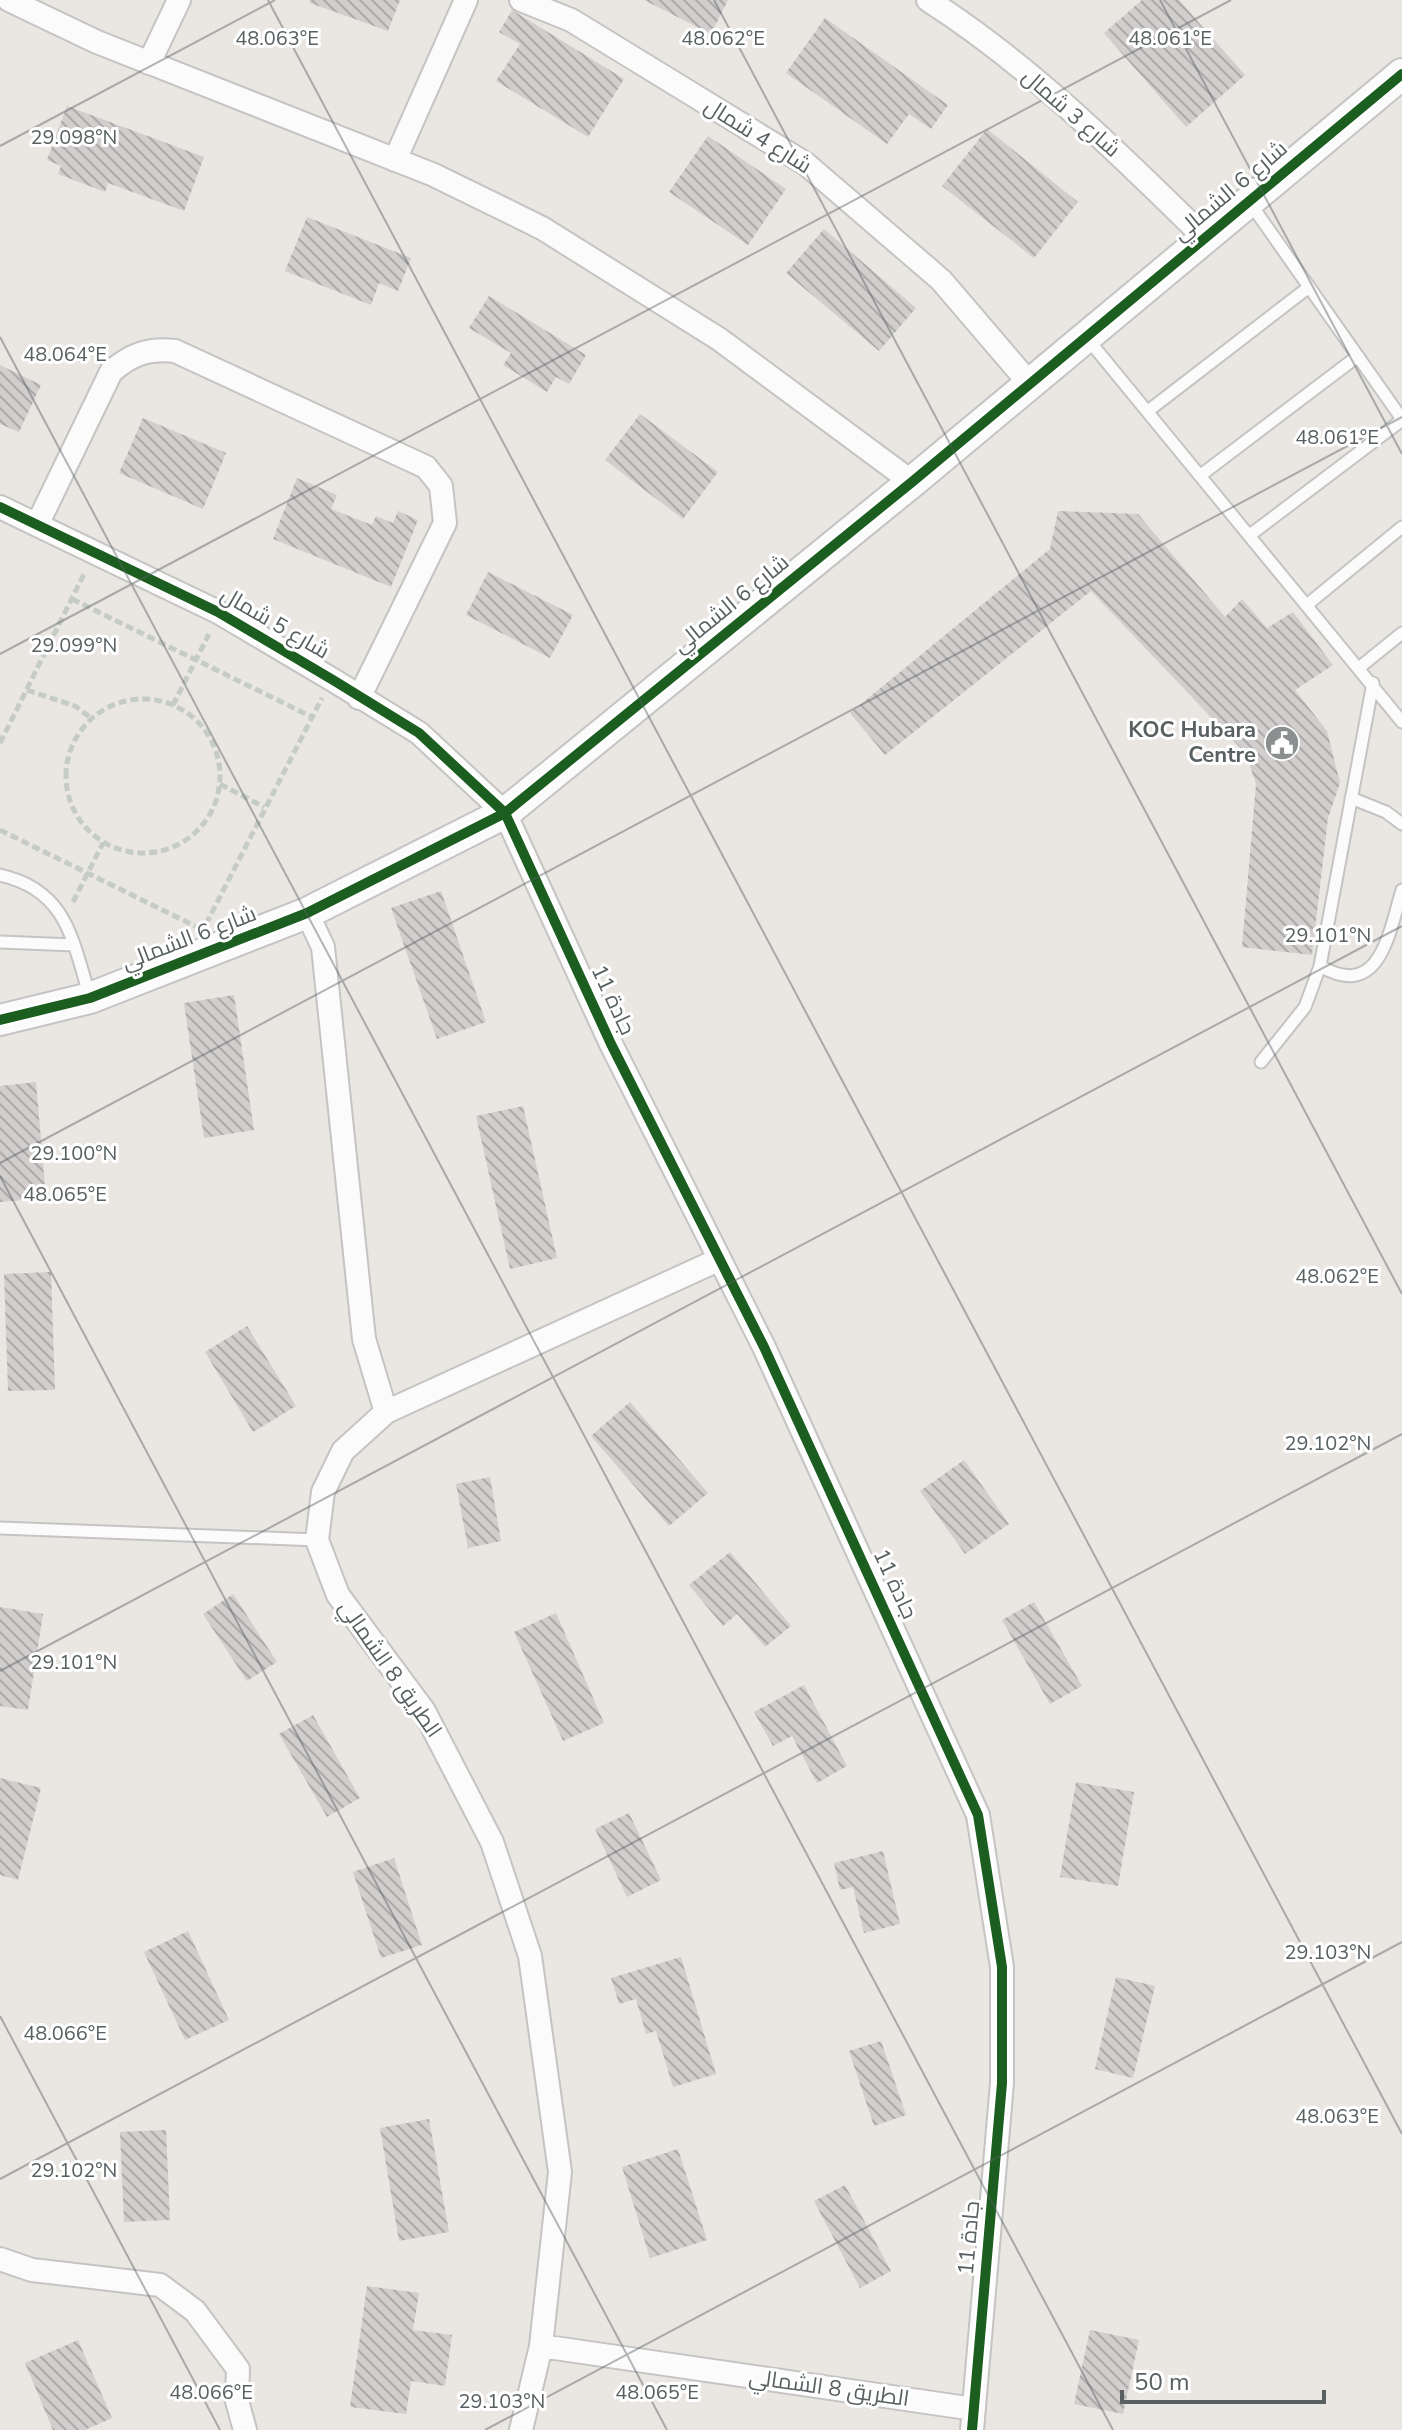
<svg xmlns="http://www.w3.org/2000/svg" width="1402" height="2430" font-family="'Nunito Sans',Cairo,sans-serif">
<defs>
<pattern id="building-back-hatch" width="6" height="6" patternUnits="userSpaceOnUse" patternTransform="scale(2)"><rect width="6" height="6" fill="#d1cecd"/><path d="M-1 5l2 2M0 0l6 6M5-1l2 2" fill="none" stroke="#acabaa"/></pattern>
</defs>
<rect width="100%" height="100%" fill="#eae6e2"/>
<!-- building -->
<path fill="url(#building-back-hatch)" d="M310,0H400L388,31L310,3Z
M644,0H728L711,34Z
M1142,0H1179L1245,75L1186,127L1104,33Z
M512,10L624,79L588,137L496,81L520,44L499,32Z
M825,18L948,105L931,129L909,114L887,144L786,73Z
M67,106L204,157L184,211L108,183L105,192L58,174L61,166L47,160Z
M987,129L1078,202L1034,258L942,186Z
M708,136L786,189L748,245L669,192Z
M307,217L411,258L398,291L379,283L371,305L285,271Z
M824,229L916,308L879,351L786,273Z
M489,296L586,355L569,384L556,377L547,392L503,365L511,353L469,328Z
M0,365L41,385L19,432L0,424Z
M640,414L718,472L683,519L605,460Z
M143,418L226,453L203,509L119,473Z
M297,478L337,495L331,509L372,525L376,516L393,523L398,511L418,520L391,587L273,539Z
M1058,511L1138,514L1225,617L1242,599L1267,628L1293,612L1333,665L1295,690L1327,731L1340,783L1328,818L1312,955L1242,947L1256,784L1246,754L1091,591L885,755L850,713L1050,549Z
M488,572L573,615L550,658L466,615Z
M441,891L486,1022L437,1039L391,908Z
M234,995L254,1130L204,1138L184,1003Z
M36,1082L46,1198L0,1202V1086Z
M523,1106L557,1258L510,1269L476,1116Z
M51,1272L55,1390L8,1391L4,1274Z
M247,1326L296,1406L253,1432L205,1352Z
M630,1402L708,1493L669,1526L591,1436Z
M964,1460L1009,1524L965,1554L920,1491Z
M490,1477L501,1541L468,1548L456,1484Z
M730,1552L791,1626L765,1647L737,1614L723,1626L689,1585Z
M233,1594L277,1662L247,1681L203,1614Z
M1034,1602L1082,1686L1050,1704L1002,1620Z
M0,1607L43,1614L28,1710L0,1706Z
M556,1613L604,1723L563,1741L514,1632Z
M804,1685L847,1766L817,1783L792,1736L773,1746L754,1712Z
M313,1715L360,1798L327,1817L279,1734Z
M0,1778L41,1788L18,1880L0,1875Z
M1076,1782L1134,1792L1118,1886L1060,1877Z
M629,1813L661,1880L627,1897L595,1829Z
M883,1851L900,1924L864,1933L853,1887L840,1890L834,1863Z
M394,1858L422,1945L381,1958L353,1872Z
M188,1931L229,2020L185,2040L144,1952Z
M681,1957L716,2074L673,2087L656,2031L646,2034L636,1999L619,2004L611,1978Z
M1116,1977L1155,1986L1133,2078L1095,2069Z
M881,2041L906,2115L874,2126L849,2051Z
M429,2119L449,2232L399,2241L380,2128Z
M166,2130L170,2220L124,2222L120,2132Z
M678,2149L707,2240L650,2258L622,2167Z
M845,2185L891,2271L860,2288L814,2201Z
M367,2286L419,2293L413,2330L452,2335L445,2386L411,2381L406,2414L350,2407Z
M1090,2330L1139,2340L1123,2414L1074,2404Z
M78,2340L112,2418L85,2430H53L25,2363Z"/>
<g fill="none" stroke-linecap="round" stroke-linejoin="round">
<!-- lane casing -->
<g stroke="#c4c4c3" stroke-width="15">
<path id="lane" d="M1250,203L1402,419
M1086,337L1402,722
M1148,411L1309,287
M1201,475L1358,356
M1250,535L1402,420
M1308,604L1402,527
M1360,667L1402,633
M1351,798L1386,812L1402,824
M0,875C67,890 72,939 90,997
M0,942L74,945
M1320,966C1380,1001 1389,933 1402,890
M1261,1062L1305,1007L1320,966L1373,683
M0,1528L317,1540"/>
</g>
<!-- street casing -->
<g stroke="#c4c4c3" stroke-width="26">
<path id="street" d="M9,0L97,42L434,175L542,228L719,339L912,482
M521,0L571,20L806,164L941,280L1030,384
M928,0C1031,66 1118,153 1205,238
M149,63L179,0
M395,160L466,0
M0,507L218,612L333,680L419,733L505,813L611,1044L764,1347L978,1815L1002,1967V2083L972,2430
M37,525L111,372C131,354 149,348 175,351L426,467L441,486L445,523L359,698
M307,913L323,947L364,1339L386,1412
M0,2259L32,2270L160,2285L195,2311L238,2369L237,2401L245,2430
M541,2346L974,2409
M521,2430L541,2346L560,2172L530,1956L492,1842L424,1711L338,1595L317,1540L323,1492L343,1451L386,1412L718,1260"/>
</g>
<!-- secondary casing -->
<g stroke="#c3c4c3" stroke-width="34">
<path id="secondary" d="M0,1020L90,998L307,913L505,813L912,482L1402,74"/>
</g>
<!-- path -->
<path stroke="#c5ccc5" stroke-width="5" stroke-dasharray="8 4" stroke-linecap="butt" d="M72,599L310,716
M27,690L75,706L91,718
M66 776a77 77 0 1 1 154 0a77 77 0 1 1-154 0Z
M173,705L209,634
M0,743L84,574
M220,784L264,807
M0,830L197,927
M73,902L103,843
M206,924L322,698"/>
<!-- lane -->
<use href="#lane" stroke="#fcfbfb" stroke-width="11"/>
<!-- street -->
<use href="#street" stroke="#fcfbfb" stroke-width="22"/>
<!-- secondary -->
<use href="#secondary" stroke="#fcfbfb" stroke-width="30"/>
<!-- cycleway casing -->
<g stroke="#fff" stroke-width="15">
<path id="cycleway" d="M0,507L218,612L333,680L419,733L505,813L611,1044L764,1347L978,1815L1002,1967V2083L972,2430
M0,1020L90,998L307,913L505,813L912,482L1402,74"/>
</g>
<!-- cycleway -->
<use href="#cycleway" stroke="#1b5e20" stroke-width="10"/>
</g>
<!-- ticks -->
<path fill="none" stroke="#586062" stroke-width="2" stroke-opacity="0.45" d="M268,0L1402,2134M714,0L1402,1294M1160,0L1402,454M0,146L275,0M0,337L1113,2430M0,654L1231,0M0,1163L1402,417M0,1176L667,2430M0,1671L1402,926M0,2016L220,2430M0,2179L1402,1434M485,2430L1402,1942"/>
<!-- icons -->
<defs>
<g id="civic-disc" transform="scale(1.8)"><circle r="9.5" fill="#8b8f8f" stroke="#fff"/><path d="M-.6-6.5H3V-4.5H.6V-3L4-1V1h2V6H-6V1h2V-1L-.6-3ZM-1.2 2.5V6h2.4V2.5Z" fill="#fff"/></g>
</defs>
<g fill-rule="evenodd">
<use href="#civic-disc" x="1282" y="743"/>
</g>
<g text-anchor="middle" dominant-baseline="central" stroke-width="6" stroke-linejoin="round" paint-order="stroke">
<!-- street labels -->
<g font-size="22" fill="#586062" stroke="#fff">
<text transform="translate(1071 113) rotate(41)">شارع 3 شمال</text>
<text transform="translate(758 136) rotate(32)">شارع 4 شمال</text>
<text transform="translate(1230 191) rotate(-40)">شارع 6 الشمالي</text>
<text transform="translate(731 604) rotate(-39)">شارع 6 الشمالي</text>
<text transform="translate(275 623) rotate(30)">شارع 5 شمال</text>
<text transform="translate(189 938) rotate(-21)">شارع 6 الشمالي</text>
<text transform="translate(613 1000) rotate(65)">جادة 11</text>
<text transform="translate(895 1584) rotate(65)">جادة 11</text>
<text transform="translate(390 1669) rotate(55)">الطريق 8 الشمالي</text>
<text transform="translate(969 2238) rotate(-85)">جادة 11</text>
<text transform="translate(829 2388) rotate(8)">الطريق 8 الشمالي</text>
</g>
<!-- poi labels -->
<g font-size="22" font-weight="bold" fill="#586062" stroke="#fff" text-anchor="end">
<text x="1256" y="730">KOC Hubara<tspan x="1256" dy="25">Centre</tspan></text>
</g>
</g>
<g font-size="20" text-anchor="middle" fill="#586062" stroke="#fff" stroke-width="6" stroke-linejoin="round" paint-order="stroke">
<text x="277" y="45">48.063°E</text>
<text x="723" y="45">48.062°E</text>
<text x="1170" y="45">48.061°E</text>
<text x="74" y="144">29.098°N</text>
<text x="65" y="361">48.064°E</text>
<text x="1337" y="444">48.061°E</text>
<text x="74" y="652">29.099°N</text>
<text x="1328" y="942">29.101°N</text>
<text x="74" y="1160">29.100°N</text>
<text x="65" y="1201">48.065°E</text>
<text x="1337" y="1283">48.062°E</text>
<text x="1328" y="1450">29.102°N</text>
<text x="74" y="1669">29.101°N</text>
<text x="1328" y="1959">29.103°N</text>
<text x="65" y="2040">48.066°E</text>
<text x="1337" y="2123">48.063°E</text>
<text x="74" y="2177">29.102°N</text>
<text x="211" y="2399">48.066°E</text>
<text x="657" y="2399">48.065°E</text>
<text x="502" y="2408">29.103°N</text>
</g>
<!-- scale -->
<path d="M1122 2390v12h202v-12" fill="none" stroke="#586062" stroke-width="4"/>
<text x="1134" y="2390" font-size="24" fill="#586062" stroke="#ffffff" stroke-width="6" paint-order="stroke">50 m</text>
</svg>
